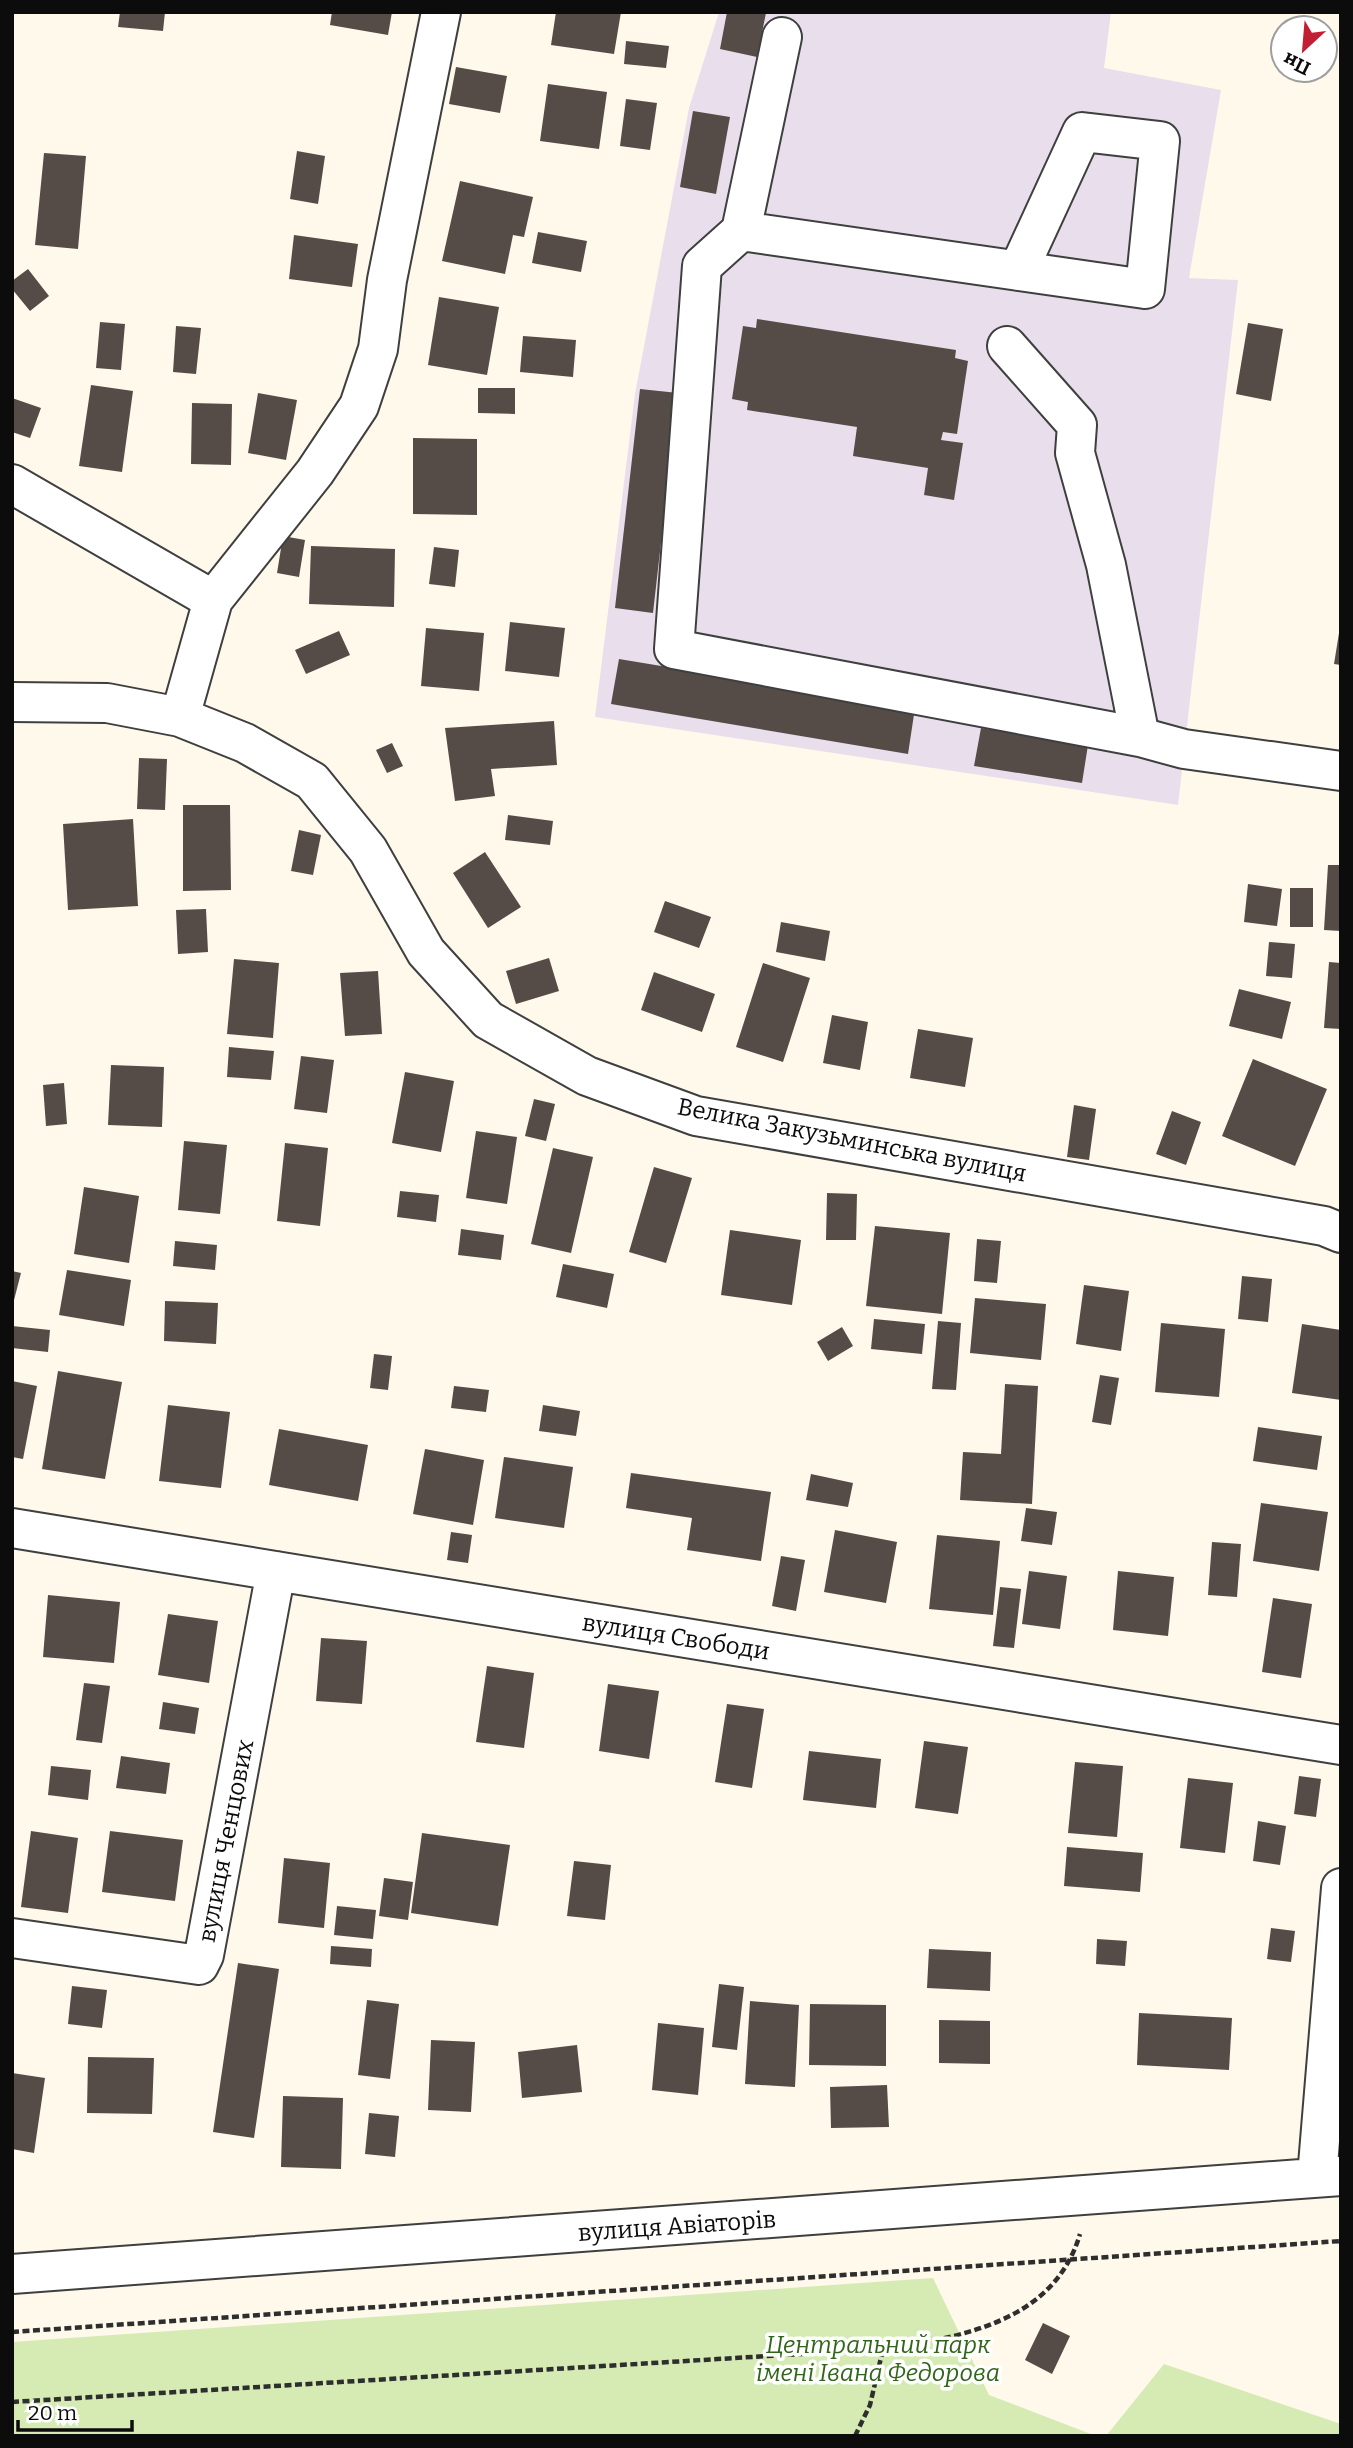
<svg xmlns="http://www.w3.org/2000/svg" width="1353" height="2448" font-family="Bitter,serif">
<rect width="100%" height="100%" fill="#fff9eb"/>
<!-- industrial -->
<path fill="#e9dfec" d="M719,12H1111L1104,68L1221,90L1189,278L1238,280L1178,805L595,717L635,394L689,108Z"/>
<!-- green -->
<path fill="#d5ebb3" d="M933,2278L989,2395L1096,2436H12V2342Z
M1164,2364L1341,2424V2436H1106Z"/>
<!-- building -->
<path fill="#554c48" d="M120,12H165L163,31L118,27Z
M332,12H392L388,35L330,25Z
M556,12H621L614,54L551,45Z
M727,12L766,13L757,57L720,49Z
M626,41L669,46L666,68L624,64Z
M456,67L507,76L500,113L449,104Z
M548,84L607,92L599,149L540,141Z
M626,99L657,103L650,150L620,146Z
M693,111L730,117L716,194L680,187Z
M297,151L325,156L318,204L290,199Z
M44,153L86,156L78,249L35,245Z
M460,181L533,197L524,237L513,235L505,274L442,261Z
M538,232L587,241L581,272L532,263Z
M294,235L358,244L352,287L289,279Z
M28,269L49,296L30,311L12,289V281Z
M439,297L499,307L487,375L428,365Z
M757,319L956,350L955,358L968,361L957,434L943,432L941,440L963,443L954,500L924,495L928,468L853,456L857,427L747,410L748,402L732,399L743,326L756,328Z
M100,322L125,324L121,370L96,368Z
M1248,323L1283,329L1271,401L1236,394Z
M176,326L201,328L196,374L173,372Z
M523,336L576,340L573,377L520,372Z
M91,385L133,391L122,472L79,466Z
M478,388H515V414L478,413Z
M640,389L678,393L653,613L615,608Z
M258,393L297,400L286,460L248,453Z
M12,398L41,408L30,438L12,432Z
M192,403L232,404L231,465L191,464Z
M413,438L477,439V515L413,514Z
M283,536L305,540L299,577L277,573Z
M311,546L395,549L394,607L309,604Z
M434,547L459,550L455,587L429,584Z
M510,622L565,628L559,677L505,671Z
M426,628L484,633L479,691L421,686Z
M339,631L350,655L306,674L295,650Z
M1339,633H1341V665L1334,664Z
M619,659L915,708L908,754L611,704Z
M554,721L557,765L491,769L495,796L455,801L445,728Z
M981,728L1088,745L1082,783L974,766Z
M392,743L403,766L387,773L376,750Z
M139,758L167,759L165,810L137,809Z
M183,805H230L231,890L183,891Z
M508,815L553,821L550,845L505,840Z
M133,819L138,906L68,910L63,824Z
M299,830L321,835L313,875L291,871Z
M485,852L521,907L488,928L453,873Z
M1328,865H1341V931L1324,930Z
M1248,884L1282,889L1277,926L1244,922Z
M1290,888H1313V927H1290Z
M665,901L711,917L699,948L654,932Z
M206,909L208,952L178,954L176,910Z
M781,922L830,931L825,961L776,952Z
M1269,942L1295,944L1292,978L1266,976Z
M549,958L559,991L516,1004L506,971Z
M234,959L279,963L273,1038L227,1034Z
M1329,962L1341,963V1029L1324,1028Z
M763,963L810,978L783,1062L736,1047Z
M378,971L382,1034L345,1036L340,973Z
M654,972L715,994L702,1032L641,1010Z
M1239,989L1291,1002L1282,1039L1229,1026Z
M832,1015L868,1022L860,1070L823,1063Z
M918,1029L973,1038L965,1087L910,1078Z
M229,1047L274,1051L271,1080L227,1077Z
M301,1056L334,1060L327,1113L294,1109Z
M1253,1059L1327,1089L1295,1166L1222,1136Z
M111,1065L164,1067L162,1127L108,1125Z
M405,1072L454,1081L441,1152L392,1143Z
M64,1083L67,1124L46,1126L43,1085Z
M534,1099L555,1104L546,1141L525,1136Z
M1074,1105L1096,1109L1089,1160L1067,1157Z
M1172,1111L1201,1122L1186,1165L1156,1154Z
M476,1131L517,1137L507,1204L466,1198Z
M184,1141L227,1145L220,1214L178,1210Z
M285,1143L328,1148L320,1226L277,1221Z
M553,1148L593,1157L571,1253L531,1244Z
M654,1167L692,1178L666,1263L629,1252Z
M84,1187L139,1196L129,1263L74,1254Z
M400,1191L439,1195L436,1222L397,1217Z
M827,1193L857,1194L856,1240H826Z
M875,1226L950,1233L942,1314L866,1306Z
M461,1229L504,1235L501,1260L458,1255Z
M730,1230L801,1240L792,1305L721,1295Z
M977,1239L1001,1241L997,1283L974,1281Z
M175,1241L217,1245L215,1270L173,1266Z
M563,1264L614,1274L607,1308L556,1297Z
M67,1270L131,1280L124,1326L59,1315Z
M12,1271L21,1273L13,1304H12Z
M1242,1276L1272,1279L1268,1322L1238,1319Z
M1084,1285L1129,1291L1121,1351L1076,1344Z
M975,1298L1046,1304L1041,1360L970,1353Z
M165,1301L218,1303L216,1344L164,1341Z
M874,1319L925,1324L922,1354L871,1349Z
M938,1321L961,1323L956,1390L932,1389Z
M1161,1323L1225,1329L1219,1397L1155,1392Z
M1302,1324L1341,1330V1400L1292,1393Z
M12,1326L50,1330L48,1352L12,1348Z
M842,1327L853,1346L828,1361L817,1342Z
M374,1354L392,1356L388,1390L370,1388Z
M58,1371L122,1382L105,1479L42,1469Z
M1100,1375L1119,1378L1111,1425L1092,1422Z
M12,1381L37,1386L23,1459L12,1457Z
M1005,1384L1038,1386L1032,1504L960,1500L963,1452L1001,1454Z
M454,1386L489,1390L486,1412L451,1408Z
M168,1405L230,1412L221,1488L159,1481Z
M543,1405L580,1411L576,1436L539,1431Z
M1258,1427L1322,1436L1317,1470L1253,1461Z
M279,1429L368,1445L358,1501L269,1485Z
M425,1449L484,1460L473,1525L413,1514Z
M504,1457L573,1467L564,1528L495,1518Z
M631,1473L771,1492L761,1561L687,1550L692,1518L626,1508Z
M811,1474L853,1483L848,1507L806,1500Z
M1261,1503L1328,1512L1319,1571L1253,1561Z
M1026,1508L1057,1512L1052,1545L1021,1541Z
M835,1530L897,1542L886,1603L824,1592Z
M451,1532L472,1535L468,1563L447,1560Z
M937,1535L1000,1541L993,1615L929,1609Z
M1212,1542L1241,1544L1237,1597L1208,1595Z
M781,1556L805,1560L796,1611L772,1606Z
M1029,1571L1067,1576L1060,1629L1022,1624Z
M1118,1571L1174,1577L1168,1636L1113,1630Z
M1000,1587L1021,1589L1014,1648L993,1646Z
M48,1595L120,1602L114,1663L43,1657Z
M1273,1598L1312,1604L1301,1678L1262,1672Z
M168,1614L218,1621L209,1683L158,1675Z
M321,1638L367,1641L362,1704L316,1701Z
M487,1666L534,1673L524,1748L476,1742Z
M84,1683L110,1686L102,1743L76,1740Z
M608,1684L659,1691L649,1759L599,1751Z
M163,1702L199,1708L195,1734L159,1729Z
M727,1704L764,1709L752,1788L715,1782Z
M924,1741L968,1747L958,1814L915,1808Z
M809,1751L881,1759L876,1808L803,1800Z
M121,1756L170,1763L166,1794L116,1788Z
M1075,1762L1123,1766L1117,1837L1068,1833Z
M51,1766L91,1770L88,1800L48,1795Z
M1299,1776L1321,1779L1316,1817L1294,1814Z
M1188,1778L1233,1783L1225,1853L1180,1848Z
M1258,1821L1286,1826L1280,1865L1253,1861Z
M31,1831L78,1838L68,1913L21,1907Z
M110,1831L183,1840L175,1901L102,1892Z
M422,1833L510,1845L498,1926L411,1913Z
M1067,1847L1143,1853L1140,1892L1064,1886Z
M284,1858L330,1863L324,1928L278,1923Z
M574,1861L611,1865L605,1920L567,1916Z
M384,1878L413,1882L408,1920L379,1916Z
M337,1906L376,1910L373,1939L334,1935Z
M1271,1928L1295,1931L1291,1962L1267,1959Z
M1097,1939L1127,1941L1125,1966L1096,1964Z
M331,1946L372,1949L371,1967L330,1964Z
M929,1949L991,1952L990,1991L927,1988Z
M238,1963L279,1969L254,2138L213,2132Z
M719,1984L744,1987L737,2050L712,2047Z
M72,1986L107,1990L102,2028L68,2024Z
M367,2000L399,2004L390,2079L358,2075Z
M750,2001L799,2005L795,2087L745,2084Z
M810,2004L886,2005V2066L809,2065Z
M1139,2013L1232,2018L1229,2070L1137,2065Z
M939,2020L990,2021V2064L939,2063Z
M658,2023L704,2028L698,2095L652,2090Z
M431,2040L475,2042L471,2112L428,2110Z
M577,2045L582,2092L522,2098L518,2052Z
M88,2057L154,2058L152,2114L87,2113Z
M12,2073L45,2078L34,2153L12,2149Z
M887,2085L889,2127L831,2128L830,2087Z
M283,2096L343,2098L341,2169L281,2167Z
M369,2113L399,2116L395,2157L365,2154Z
M1043,2323L1070,2336L1052,2374L1025,2360Z"/>
<g fill="none" stroke-linecap="round" stroke-linejoin="round">
<!-- minor casing -->
<g stroke="#3f3f3f" stroke-width="42">
<path id="minor" d="M741,231L782,37
M1018,271L1082,132L1160,141L1145,289L741,231L702,266L674,649L1140,737
M1007,346L1077,425L1075,453L1106,565L1140,737L1184,749L1341,771
M12,484L213,600
M12,702L107,703L180,717L245,743L312,781L368,850L426,952L488,1020L587,1076L696,1116L1324,1226L1341,1233
M180,717L213,600L315,472L359,406L378,349L387,280L441,12
M12,1528L1341,1745
M12,1938L199,1965L204,1955L276,1571
M1317,2177L1341,1888
M12,2274L1341,2176"/>
</g>
<!-- path -->
<path stroke="#2e2e2e" stroke-width="4.5" stroke-dasharray="7 3.5" stroke-linecap="butt" d="M12,2332L1341,2241
M12,2402L883,2349C962,2337 1054,2322 1080,2234
M855,2436L870,2405L883,2349"/>
<!-- minor -->
<use href="#minor" stroke="#fff" stroke-width="38"/>
</g>
<g text-anchor="middle" dominant-baseline="central" stroke-width="7" stroke-linejoin="round" paint-order="stroke">
<!-- street labels -->
<g font-size="24" fill="#0c0c0c" stroke="#fff">
<text transform="translate(852 1140) rotate(11)">Велика Закузьминська вулиця</text>
<text transform="translate(676 1637) rotate(9)">вулиця Свободи</text>
<text transform="translate(226 1841) rotate(-79)">вулиця Ченцових</text>
<text transform="translate(677 2226) rotate(-4)">вулиця Авіаторів</text>
</g>
<!-- park labels -->
<g font-size="24" font-style="italic" fill="#31661a" stroke="#fff">
<text x="878" y="2345">Центральний парк<tspan x="878" dy="28">імені Івана Федорова</tspan></text>
</g>
</g>
<!-- border -->
<rect width="1353" height="2448" fill="none" stroke="#0c0c0c" stroke-width="28"/>
<!-- north arrow -->
<g transform="translate(1304 49) rotate(206)"><circle r="33" fill="#ffffff" stroke="#9e9e9e" stroke-width="2"/>
<path d="M0-5L12 26L0 18L-12 26Z" fill="#c21e34"/>
<text y="-10" font-size="19" font-weight="bold" text-anchor="middle" fill="#0c0c0c">Пн</text>
</g>
<!-- scale -->
<path d="M18 2420v10h114v-10" fill="none" stroke="#0c0c0c" stroke-width="3.5"/>
<text x="28" y="2420" font-size="21" fill="#0c0c0c" stroke="#ffffff" stroke-width="5" paint-order="stroke">20 m</text>
</svg>
